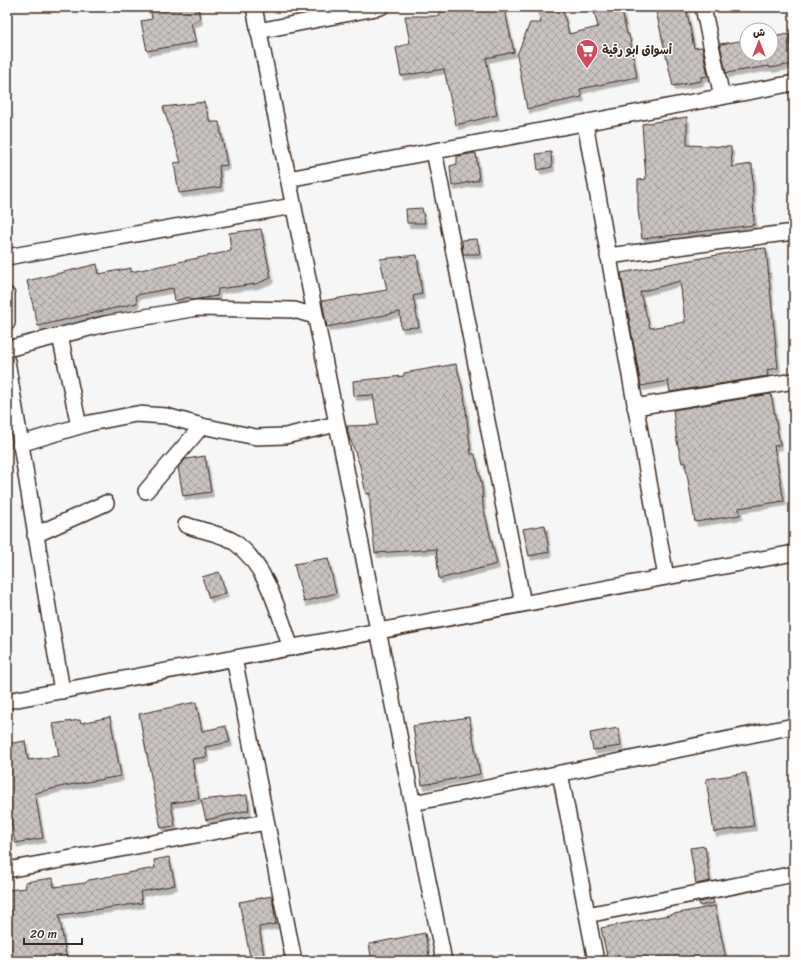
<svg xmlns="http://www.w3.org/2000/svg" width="801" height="968" font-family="Sriracha,'Playpen Sans Arabic',sans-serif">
<defs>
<pattern id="building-cross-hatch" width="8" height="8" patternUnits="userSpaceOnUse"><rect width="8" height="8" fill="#c9c3c1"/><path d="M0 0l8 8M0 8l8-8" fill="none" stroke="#a49f9c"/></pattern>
<filter id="shadow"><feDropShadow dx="2.5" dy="4.5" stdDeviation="0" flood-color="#0004"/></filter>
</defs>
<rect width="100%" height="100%" fill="#f7f6f6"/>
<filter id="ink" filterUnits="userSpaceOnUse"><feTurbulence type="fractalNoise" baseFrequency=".025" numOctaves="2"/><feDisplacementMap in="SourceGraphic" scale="8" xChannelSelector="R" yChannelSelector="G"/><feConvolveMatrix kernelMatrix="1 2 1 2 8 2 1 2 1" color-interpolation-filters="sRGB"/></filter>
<g filter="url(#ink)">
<!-- building -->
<path fill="url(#building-cross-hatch)" stroke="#3b2a1e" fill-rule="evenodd" filter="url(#shadow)" d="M150,7H198L200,20L191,23L196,42L147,51L141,21L152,19Z
M456,7H504L514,52L486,58L497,115L456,125L444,69L401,76L396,48L410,43L405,16H439L440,12L446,9Z
M537,7H562L569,34L598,27L593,7H621L627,34H629L637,77L580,89L582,97L527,109L517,55L530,23H541Z
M655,7H686L694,48L702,47L708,76L701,77V81L673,86Z
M789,34L793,64L770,68L769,66L726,73L720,44L747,40V54H771V37Z
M204,102L210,122H219L227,165L219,166L221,187L179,193L174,163L181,162L163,107Z
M687,117V145L731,147L732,167L752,164L754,225L642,239L638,210V180L646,179L642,124Z
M551,152L552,167L538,170L536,154Z
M476,153L479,180L452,186L450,166L457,164V156Z
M422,208L425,223H407L406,209Z
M261,229L271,278L256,284L218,289L217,296L199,299L191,300L189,297L175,301L173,288L136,295L137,303L38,326L27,281L97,264L99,274L131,268V272L231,251L229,233Z
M477,239L480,254H463L462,240Z
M755,248V249L766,248L778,368L767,370L768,376L670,392L668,381L641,386L621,273ZM680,281L685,322L650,328L640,292Z
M417,255L422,294L413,296L419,327L401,328L400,312L327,327L322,301L387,290L380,259Z
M456,364L464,394L471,454H475L482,487L483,506L497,564L439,579L436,549L375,553L370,508V493L366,494L360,466L351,441H350L347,426L378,425L373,395L354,396L353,381L404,376V373Z
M771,394L780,445L774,446L784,501L739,508L740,515L695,522L685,462L682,463L677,441L673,410Z
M205,456L211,492L183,496L178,467L186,459Z
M545,525L549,552L529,556L523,529Z
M328,558L336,593L304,602L294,564Z
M219,572L226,593L209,598L202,577Z
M196,702L202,731L226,726L230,742L205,747L207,757L192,759L199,799L171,803L175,826L161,828L139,714Z
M110,717L121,776L64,786L35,793L43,838L15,843L7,798V744L25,741L28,760L59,756L53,724L80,720L81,723Z
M469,717L480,774L422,785L413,726Z
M618,728L621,746L593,750L590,733Z
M746,773L754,826L714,832L706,779Z
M247,795L249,810L206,820L201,800Z
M705,846L710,881L696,884L690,848Z
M169,857L175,885L140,892L142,903L59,915L67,961H7V890L26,888L25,882L53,878L54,887L85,883L89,880L155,868L154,860Z
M272,896L276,924L259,927L265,961H251L239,902Z
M713,899L714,903L700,906L699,902Z
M715,906L726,959L716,961H608L601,928Z
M425,933L430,961H372L369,944Z"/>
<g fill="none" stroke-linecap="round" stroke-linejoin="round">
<!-- street casing -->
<g stroke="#3b2a1e" stroke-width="18">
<path id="street" d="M254,7L444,961
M703,7L722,97
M258,31L381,7
M585,123L666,577
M434,151L523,604
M288,179L794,83
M608,256L794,232
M7,257L293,206
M7,295V323
M60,336L79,426
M7,349L105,324L197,308L294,310L315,316
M7,361L62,691
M635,407L794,381
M20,444L90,423L136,414L166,416L202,426L256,437L285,436L337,424
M146,491L202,426
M186,525C199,530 222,534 233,541C267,565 278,611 291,648
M35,535L106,503
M234,658L294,961
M7,701L794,553
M560,773L596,961
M413,803L794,726
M7,870L266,822
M587,915L794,874"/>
</g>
<!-- street -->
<use href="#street" stroke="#fff" stroke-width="15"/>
</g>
</g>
<!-- icons -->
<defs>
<g id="supermarket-pin" transform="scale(1.15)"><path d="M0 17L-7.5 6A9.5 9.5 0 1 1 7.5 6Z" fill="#d1495b" stroke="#fff"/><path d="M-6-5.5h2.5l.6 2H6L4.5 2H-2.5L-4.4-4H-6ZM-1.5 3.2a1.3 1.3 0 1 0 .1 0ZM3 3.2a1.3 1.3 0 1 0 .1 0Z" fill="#fff"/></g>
</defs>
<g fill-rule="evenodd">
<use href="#supermarket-pin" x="587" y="50"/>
</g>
<g text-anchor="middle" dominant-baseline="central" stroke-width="3" stroke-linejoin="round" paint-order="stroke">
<!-- poi labels -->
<g font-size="12" font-weight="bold" fill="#3b2a1e" stroke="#fff" text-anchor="start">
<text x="602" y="50">أسواق ابو رقية</text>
</g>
</g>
<!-- margin -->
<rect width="801" height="968" fill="none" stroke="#fff" stroke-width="24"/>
<rect x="12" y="12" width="777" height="944" fill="none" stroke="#3b2a1e" stroke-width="1.5" filter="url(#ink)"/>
<!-- north arrow -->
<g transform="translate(759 42)"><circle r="19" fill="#ffffff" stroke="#b1aaa5"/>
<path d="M0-3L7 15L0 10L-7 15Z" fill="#d1495b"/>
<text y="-6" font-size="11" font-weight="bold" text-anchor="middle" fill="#3b2a1e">ش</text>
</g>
<!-- scale -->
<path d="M24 938v6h58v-6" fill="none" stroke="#3b2a1e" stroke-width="2"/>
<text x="30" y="938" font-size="12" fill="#3b2a1e" stroke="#ffffff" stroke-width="3" paint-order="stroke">20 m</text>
</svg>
